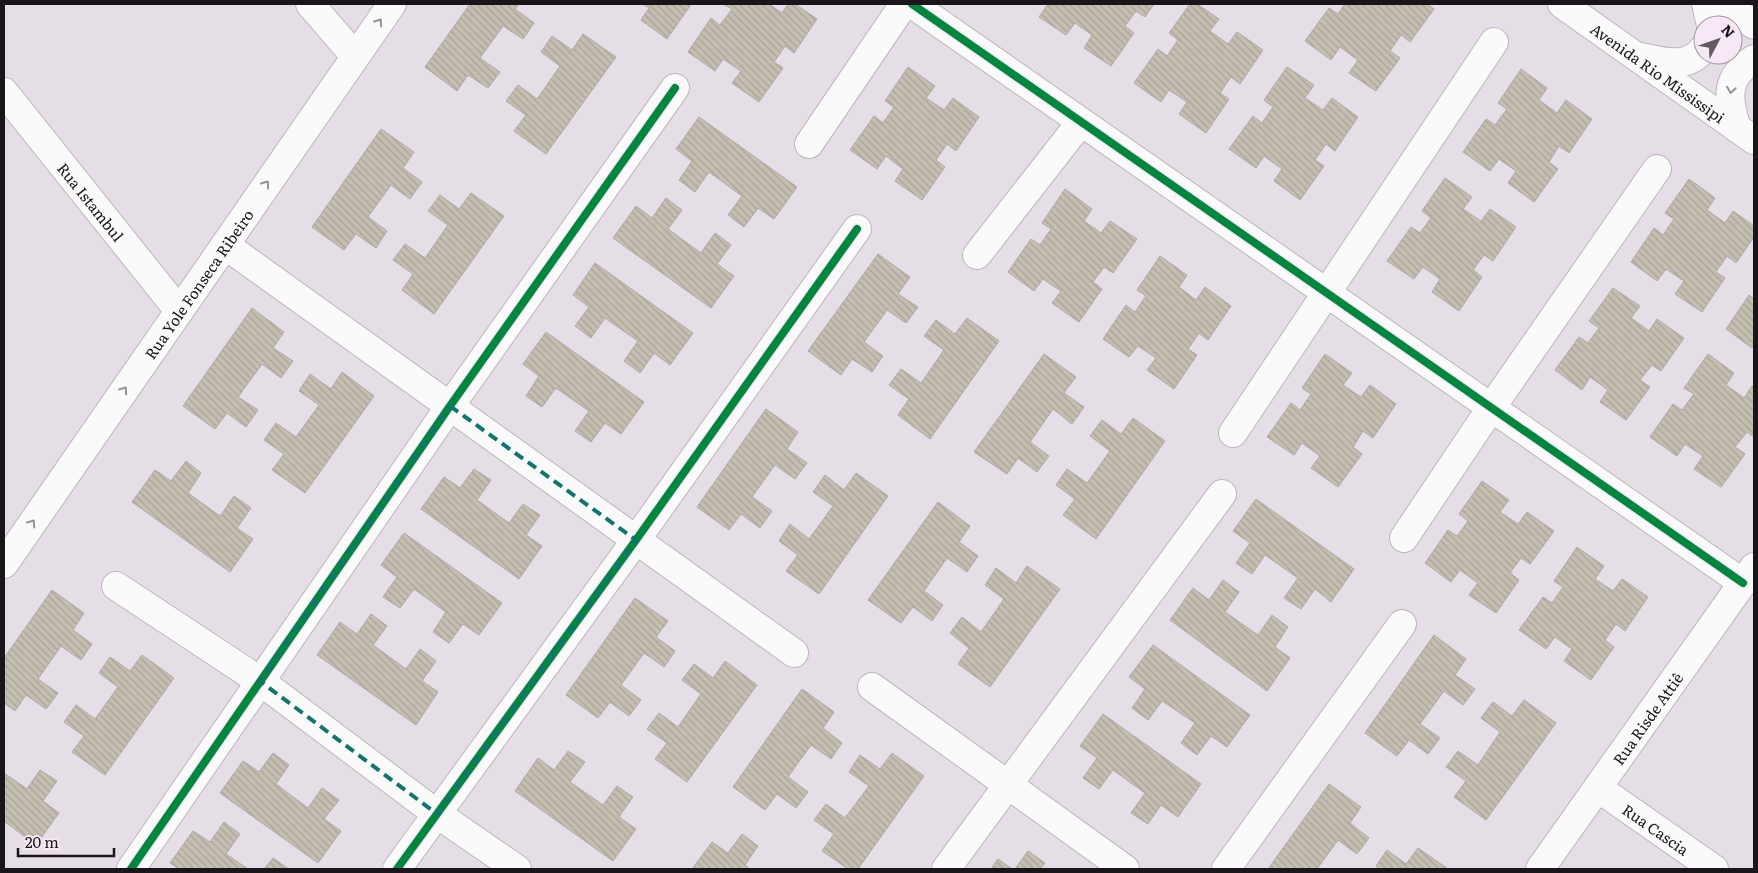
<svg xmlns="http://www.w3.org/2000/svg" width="1758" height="873" font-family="Literata,serif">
<defs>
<pattern id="building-back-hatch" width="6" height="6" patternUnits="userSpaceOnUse" patternTransform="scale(1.25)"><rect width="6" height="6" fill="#c4bfb0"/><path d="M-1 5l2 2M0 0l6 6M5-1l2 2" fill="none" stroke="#a8a397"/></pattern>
</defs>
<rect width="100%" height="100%" fill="#e6dee6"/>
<!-- building -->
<path fill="url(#building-back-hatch)" stroke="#ada9aa" d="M470,4H519L515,9L534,23L523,39L503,26L480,58L500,72L488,88L468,75L457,91L425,67Z
M643,4H688L690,6L667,39L641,20L649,8Z
M723,4H769L782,13L788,4H795L817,19L794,53L785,46L774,62L783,68L759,102L732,83L741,71L723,59L715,71L688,52L711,18L720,25L732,9Z
M1048,4H1154L1145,17L1136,11L1125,26L1134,33L1111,66L1084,48L1092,35L1075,23L1066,35L1039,17Z
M1190,4H1197L1219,19L1210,31L1228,44L1237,32L1263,50L1240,84L1231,77L1220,93L1229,99L1206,133L1179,114L1187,102L1169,90L1161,102L1134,83L1158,49L1167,56L1178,40L1169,33Z
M1345,4H1427L1434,9L1410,42L1401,35L1390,51L1400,58L1376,91L1349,73L1358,60L1340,47L1331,60L1305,41L1329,8L1338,14Z
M583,34L616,57L546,154L514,131L526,115L506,101L518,85L537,99L560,66L541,52L552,36L572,50Z
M908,67L935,86L926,98L944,110L953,98L979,117L956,151L947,144L936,160L945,167L922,200L895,181L903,169L886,156L877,169L850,150L874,116L883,123L894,107L885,101Z
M1287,67L1314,85L1305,98L1323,110L1332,98L1358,117L1335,151L1326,144L1315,160L1324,166L1300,200L1274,181L1282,169L1264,156L1256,168L1229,149L1253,116L1262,123L1273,107L1264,100Z
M1521,69L1547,88L1539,100L1557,113L1566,100L1592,119L1569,153L1559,146L1549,162L1558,169L1534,202L1508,183L1516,171L1499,159L1490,171L1463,152L1486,119L1495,125L1507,109L1498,103Z
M699,117L797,187L774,219L758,208L744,227L728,215L742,196L709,172L695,192L679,180L692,161L676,149Z
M381,129L414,152L403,168L422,182L410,199L391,185L368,217L387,231L376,248L356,234L344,250L312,227Z
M1445,178L1472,197L1463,209L1481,221L1490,209L1516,227L1493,261L1484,255L1473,270L1482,277L1459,311L1432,292L1440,279L1423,267L1414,279L1387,261L1411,227L1420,233L1431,218L1422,211Z
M1689,179L1715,198L1707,210L1725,223L1733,211L1754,226V237L1736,263L1727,256L1716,272L1725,278L1702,312L1675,294L1684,281L1666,269L1657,281L1631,262L1654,228L1663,235L1674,219L1665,213Z
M1065,189L1092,209L1084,221L1101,233L1110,221L1137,239L1113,273L1104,267L1093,282L1102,289L1079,322L1052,303L1061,291L1043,279L1034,291L1008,272L1031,239L1040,245L1051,229L1042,223Z
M471,193L504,216L434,314L402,290L413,274L393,260L405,244L425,258L448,225L428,211L440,195L459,209Z
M666,198L682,210L668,229L701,253L715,233L731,245L717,264L734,276L711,308L613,238L636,206L652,218Z
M878,254L910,277L898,294L918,307L906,323L887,310L864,342L883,356L872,372L852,359L841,375L808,351Z
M1160,256L1187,275L1179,287L1196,300L1205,287L1231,306L1208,340L1199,333L1188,349L1197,355L1174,389L1147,370L1156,358L1138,346L1129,357L1103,339L1126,305L1135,312L1146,296L1137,290Z
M595,263L693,333L670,365L654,353L640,373L624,361L638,341L605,318L591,338L575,326L589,307L573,295Z
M1613,288L1640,306L1631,318L1649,331L1657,319L1684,338L1661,371L1652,365L1640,380L1650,387L1626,420L1600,402L1608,390L1590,377L1582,390L1555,370L1579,337L1588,343L1599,328L1589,321Z
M1749,295L1754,299V345L1752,348L1726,329Z
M252,308L284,332L273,348L293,361L281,378L262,364L238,397L258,410L246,427L227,413L215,429L183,406Z
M967,318L999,341L930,439L898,415L909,399L889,385L901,369L921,383L944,350L924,336L936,320L955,334Z
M546,332L644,402L621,434L605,423L591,442L575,431L589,411L556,388L542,407L526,396L539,376L523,364Z
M1044,354L1076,377L1064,393L1084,407L1072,424L1053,409L1030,442L1049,456L1037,472L1018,458L1007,474L974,452Z
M1325,354L1352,373L1343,385L1361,397L1370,385L1396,404L1373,438L1363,431L1353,447L1362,454L1338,487L1311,468L1320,456L1302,443L1294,455L1267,437L1291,403L1300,410L1311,394L1302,388Z
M1708,354L1734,373L1726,385L1744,398L1752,386L1754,387V437L1747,432L1735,447L1745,454L1721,487L1694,469L1703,456L1685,444L1677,456L1650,437L1673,404L1682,410L1694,394L1684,388Z
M342,372L374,396L305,493L272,470L284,454L264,440L276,423L296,437L319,405L299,391L310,374L331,389Z
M766,409L798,432L787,449L807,463L795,479L775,465L752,497L772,511L760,528L741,514L729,530L697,507Z
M1133,418L1165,441L1096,539L1063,515L1075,499L1056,485L1067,469L1087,483L1110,451L1090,436L1102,420L1121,434Z
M186,461L201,473L188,493L220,516L234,496L251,508L237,528L253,539L230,572L132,502L155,470L171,481Z
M474,469L491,480L477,500L509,523L523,504L540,515L526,535L542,546L519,579L421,509L444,477L460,488Z
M856,473L888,496L819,594L786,571L798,555L779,541L790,524L809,539L833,506L813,492L825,475L844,490Z
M1482,481L1509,500L1500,512L1518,524L1527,512L1554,531L1530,564L1521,558L1510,573L1519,580L1496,613L1469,595L1478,583L1460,570L1451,582L1425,563L1448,530L1457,536L1468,521L1459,514Z
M1256,499L1354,569L1331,602L1315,589L1301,609L1284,598L1298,578L1265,555L1252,574L1236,563L1250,543L1233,531Z
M938,502L970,526L959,542L978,556L967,572L947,558L924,591L943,605L932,621L913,607L901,623L868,600Z
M404,533L502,603L479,635L463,624L449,643L433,632L446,612L414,589L400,608L383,597L397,577L381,565Z
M1577,547L1604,566L1595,579L1613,591L1622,579L1648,597L1625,631L1616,624L1605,640L1614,647L1591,680L1564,661L1572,649L1555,637L1546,649L1519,630L1543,597L1552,603L1563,587L1554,581Z
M1027,566L1060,589L990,687L958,664L969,648L950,633L962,617L981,632L1004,599L985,585L996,568L1016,583Z
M1223,580L1239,592L1225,612L1258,635L1272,615L1288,627L1275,647L1290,658L1267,691L1170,620L1193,588L1209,600Z
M52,590L84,613L73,630L92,644L81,660L61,646L38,679L58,693L46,709L26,695L15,711L4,703V658Z
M635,598L668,621L656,637L675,651L664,667L644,653L621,685L641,700L629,716L610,702L598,718L566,695Z
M371,614L387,626L373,645L406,669L420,649L436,661L422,681L438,692L416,725L317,655L340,622L357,634Z
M1434,635L1466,659L1455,675L1475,689L1463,705L1444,691L1420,724L1440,738L1428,754L1409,740L1397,756L1365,733Z
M1153,645L1250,715L1227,747L1211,736L1197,755L1181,743L1195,723L1162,701L1148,720L1132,708L1145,689L1129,677Z
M142,655L174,678L105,775L72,752L84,736L64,722L76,705L95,719L118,687L99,673L110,657L130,671Z
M725,661L757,685L687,782L655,759L667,743L647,729L659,713L678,727L701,694L682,680L694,664L713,678Z
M802,689L834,712L823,728L842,743L831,759L811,745L788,777L808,792L796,808L777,794L765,810L733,787Z
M1524,700L1556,723L1486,820L1454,797L1466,781L1446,767L1458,751L1478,765L1500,732L1481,718L1493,702L1512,716Z
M1103,714L1201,784L1178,817L1161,805L1148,824L1131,813L1145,793L1113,770L1099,789L1083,778L1097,758L1080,746Z
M568,751L585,762L570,782L603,805L617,786L633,797L619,817L636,829L613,861L515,791L538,758L554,770Z
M273,753L289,765L276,784L308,808L322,788L339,800L324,819L341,831L318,863L220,793L243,761L259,772Z
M892,753L924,776L858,869H848L822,851L834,834L814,820L826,804L845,818L869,786L849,772L860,755L880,769Z
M40,770L57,781L43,801L59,813L36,845L4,821V773L27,789Z
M1329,784L1361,807L1350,823L1369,838L1357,854L1338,840L1317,869H1268Z
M224,822L240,834L226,854L248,869H179L170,863L193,831L210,842Z
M742,834L758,846L745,865L750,869H692L712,842L728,853Z
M1418,848L1448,869H1380L1376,866L1387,850L1406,864Z
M1028,851L1045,863L1040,869H1015Z
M273,858L289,869H264Z
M998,859L1012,869H991Z"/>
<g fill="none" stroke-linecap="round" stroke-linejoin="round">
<!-- street casing -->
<g stroke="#bcb6bc" stroke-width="30">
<g id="street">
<path d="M310,4L355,56"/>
<path d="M912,4L1743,583"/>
<path id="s1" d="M4,92L179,311"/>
<path d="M809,144L904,4"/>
<path d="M225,245L794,653"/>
<path d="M977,255L1081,122"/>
<path d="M1233,433L1494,42"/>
<path d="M1404,538L1491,408L1657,169"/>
<path id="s2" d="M4,564L392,4"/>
<path d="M116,586L260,681L437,814L517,869"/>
<path d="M872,687L1125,869"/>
<path id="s3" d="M1598,788L1714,869"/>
<path d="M131,869L450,406L675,88"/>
<path d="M397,869L636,540L857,229"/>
<path d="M946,869L1222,494"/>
<path d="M1226,869L1402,624"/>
<path id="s4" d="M1540,869L1754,567"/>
</g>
</g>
<!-- secondary casing -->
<g stroke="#bcb6bc" stroke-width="30">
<g id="secondary">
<path id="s5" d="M1562,4L1754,140"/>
<path d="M1706,4L1711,25"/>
<path d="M1725,4L1754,25"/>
<path d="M1641,57C1663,61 1687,70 1703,49"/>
<path d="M1737,128C1727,100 1725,76 1754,59"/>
</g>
</g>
<!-- street -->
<use href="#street" stroke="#fbfafb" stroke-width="28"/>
<!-- secondary -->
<use href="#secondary" stroke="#fbfafb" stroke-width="28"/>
<!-- cycleway casing -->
<g stroke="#f7e8f6" stroke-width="11">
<path id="cycleway" d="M912,4L1743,583
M131,869L450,406L675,88
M397,869L636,540L857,229"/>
</g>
<!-- cycleway -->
<use href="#cycleway" stroke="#00873e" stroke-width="8"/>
</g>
<!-- one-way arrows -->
<defs><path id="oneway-chevron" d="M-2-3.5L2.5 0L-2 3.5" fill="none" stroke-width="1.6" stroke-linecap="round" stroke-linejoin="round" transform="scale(1.25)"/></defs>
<g stroke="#969396">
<use href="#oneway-chevron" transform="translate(379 22) rotate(-55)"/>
<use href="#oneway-chevron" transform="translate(1731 90) rotate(99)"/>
<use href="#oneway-chevron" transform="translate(266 184) rotate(-55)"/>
<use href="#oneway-chevron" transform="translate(124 390) rotate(-55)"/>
<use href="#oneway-chevron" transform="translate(32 523) rotate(-55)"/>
</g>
<!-- marked area -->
<path fill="none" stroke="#0f766e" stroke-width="4" stroke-dasharray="10 6" stroke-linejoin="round" d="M450,406L636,540L437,814L260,681Z"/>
<g text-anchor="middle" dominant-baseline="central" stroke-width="4.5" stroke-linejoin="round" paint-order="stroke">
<!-- street labels -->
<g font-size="15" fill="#1a151a" stroke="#f7e8f6">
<text stroke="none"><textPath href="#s5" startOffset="118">Avenida Rio Mississipi</textPath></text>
<text stroke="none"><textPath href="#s1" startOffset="140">Rua Istambul</textPath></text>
<text stroke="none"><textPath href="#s2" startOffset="341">Rua Yole Fonseca Ribeiro</textPath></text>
<text stroke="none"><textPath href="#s4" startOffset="185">Rua Risde Attiê</textPath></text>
<text stroke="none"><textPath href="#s3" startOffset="71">Rua Cascia</textPath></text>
</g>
</g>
<!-- border -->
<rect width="1758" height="873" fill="none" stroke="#1a151a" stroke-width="10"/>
<!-- north arrow -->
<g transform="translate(1718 40) rotate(49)"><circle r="24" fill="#f7e8f6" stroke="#9f949e"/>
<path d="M0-4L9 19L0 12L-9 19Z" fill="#615b61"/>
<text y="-8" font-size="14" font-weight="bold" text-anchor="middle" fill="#1a151a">N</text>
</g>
<!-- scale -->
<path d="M18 848v8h96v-8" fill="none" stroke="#1a151a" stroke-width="2.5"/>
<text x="25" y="848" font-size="15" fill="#1a151a" stroke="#f7e8f6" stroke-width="4" paint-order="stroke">20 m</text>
</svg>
